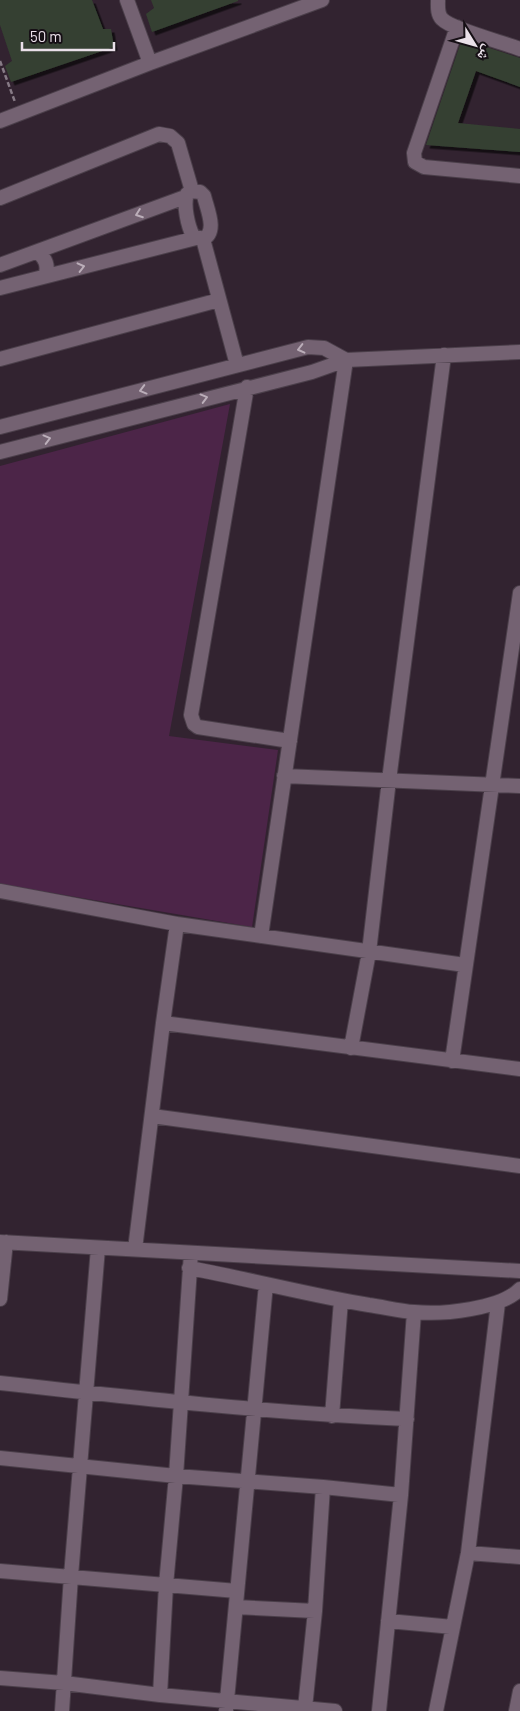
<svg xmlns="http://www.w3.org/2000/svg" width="520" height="1711" font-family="Barlow,'Noto Naskh Arabic',sans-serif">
<defs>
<filter id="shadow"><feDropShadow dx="3.5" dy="3.5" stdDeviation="0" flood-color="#0009"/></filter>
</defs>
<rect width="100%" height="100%" fill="#322330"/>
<!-- green -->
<path fill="#4c2548" d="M230,404L169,736L278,750L252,927L0,884V466Z"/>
<!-- building -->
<path fill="#344131" filter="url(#shadow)" d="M0,0H92L103,29H111L114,47L11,82L5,66L12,61L0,25Z
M151,0H238V1L152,32L146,14L154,8Z
M462,39L520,58V87L476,71L458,123L520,129V152L426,145Z"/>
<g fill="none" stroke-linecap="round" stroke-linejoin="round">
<!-- street casing -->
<g stroke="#4b3f4a" stroke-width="16">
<path id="street" d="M127,0L150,63
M438,0C438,6 437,14 442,19C451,29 505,43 520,49
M457,27L414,153L415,162L424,167L520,176
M0,121L150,63L322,0
M192,191L200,192L204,196C207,209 218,232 203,239L193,236C188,226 183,205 187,194Z
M0,198L159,134L170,136L178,143L192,191
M203,239L237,365
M37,252C46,258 49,266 45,276
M0,265L185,197
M0,288L196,238
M0,359L219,300
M247,387L191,715L194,724L198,727L290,741
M0,427L308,347L324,348L346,360
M0,452L312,372L346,360L520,352
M284,776L520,786
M0,891L177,924L465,965
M261,936L346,360
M163,1023L520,1069
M351,1048L369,952L389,780L444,355
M452,1061L520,593
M152,1116L520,1166
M0,1242L520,1271
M135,1249L163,1023L177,924
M189,1268C249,1279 309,1295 369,1305C384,1307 399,1311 414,1312C442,1315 501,1309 520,1289
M0,1299L6,1242
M0,1383C135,1398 271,1413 407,1419
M332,1416L341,1300
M0,1458L176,1476L323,1487L401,1495
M468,1553L520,1557
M0,1571L237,1591
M236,1607L315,1611
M388,1621L453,1627
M0,1678L64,1683L160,1695L335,1711
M160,1695L166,1585L176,1476L191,1253
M305,1708L315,1611L323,1487
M62,1711L71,1576L98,1248
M226,1711L266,1284
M379,1711L401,1495L414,1312
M436,1711L468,1553L498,1303
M516,1711L520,1691"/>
</g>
<!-- path -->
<path stroke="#877b86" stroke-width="2.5" stroke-dasharray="5 2.5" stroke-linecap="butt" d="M0,61L15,102"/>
<!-- street -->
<use href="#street" stroke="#746272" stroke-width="14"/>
</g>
<!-- one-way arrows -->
<defs><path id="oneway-chevron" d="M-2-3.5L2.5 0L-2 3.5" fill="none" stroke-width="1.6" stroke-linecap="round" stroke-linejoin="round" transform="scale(1.25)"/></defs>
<g stroke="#bbaeb9">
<use href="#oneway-chevron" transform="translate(139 214) rotate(160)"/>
<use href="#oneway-chevron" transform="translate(81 267) rotate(-14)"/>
<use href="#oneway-chevron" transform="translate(301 349) rotate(166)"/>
<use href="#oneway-chevron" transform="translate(143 390) rotate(165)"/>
<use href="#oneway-chevron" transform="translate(204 398) rotate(-15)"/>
<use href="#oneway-chevron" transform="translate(47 439) rotate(-15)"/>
</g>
<!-- north arrow -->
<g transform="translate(475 45) rotate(127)" stroke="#160f15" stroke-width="4" paint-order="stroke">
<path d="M0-4L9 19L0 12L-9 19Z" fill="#eae0e9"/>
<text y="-8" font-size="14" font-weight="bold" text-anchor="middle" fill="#eae0e9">ش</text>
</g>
<!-- scale -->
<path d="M22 42v8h92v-8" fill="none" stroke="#eae0e9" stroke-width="2.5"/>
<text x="30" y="42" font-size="15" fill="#eae0e9" stroke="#160f15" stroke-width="4" paint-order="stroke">50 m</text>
</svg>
